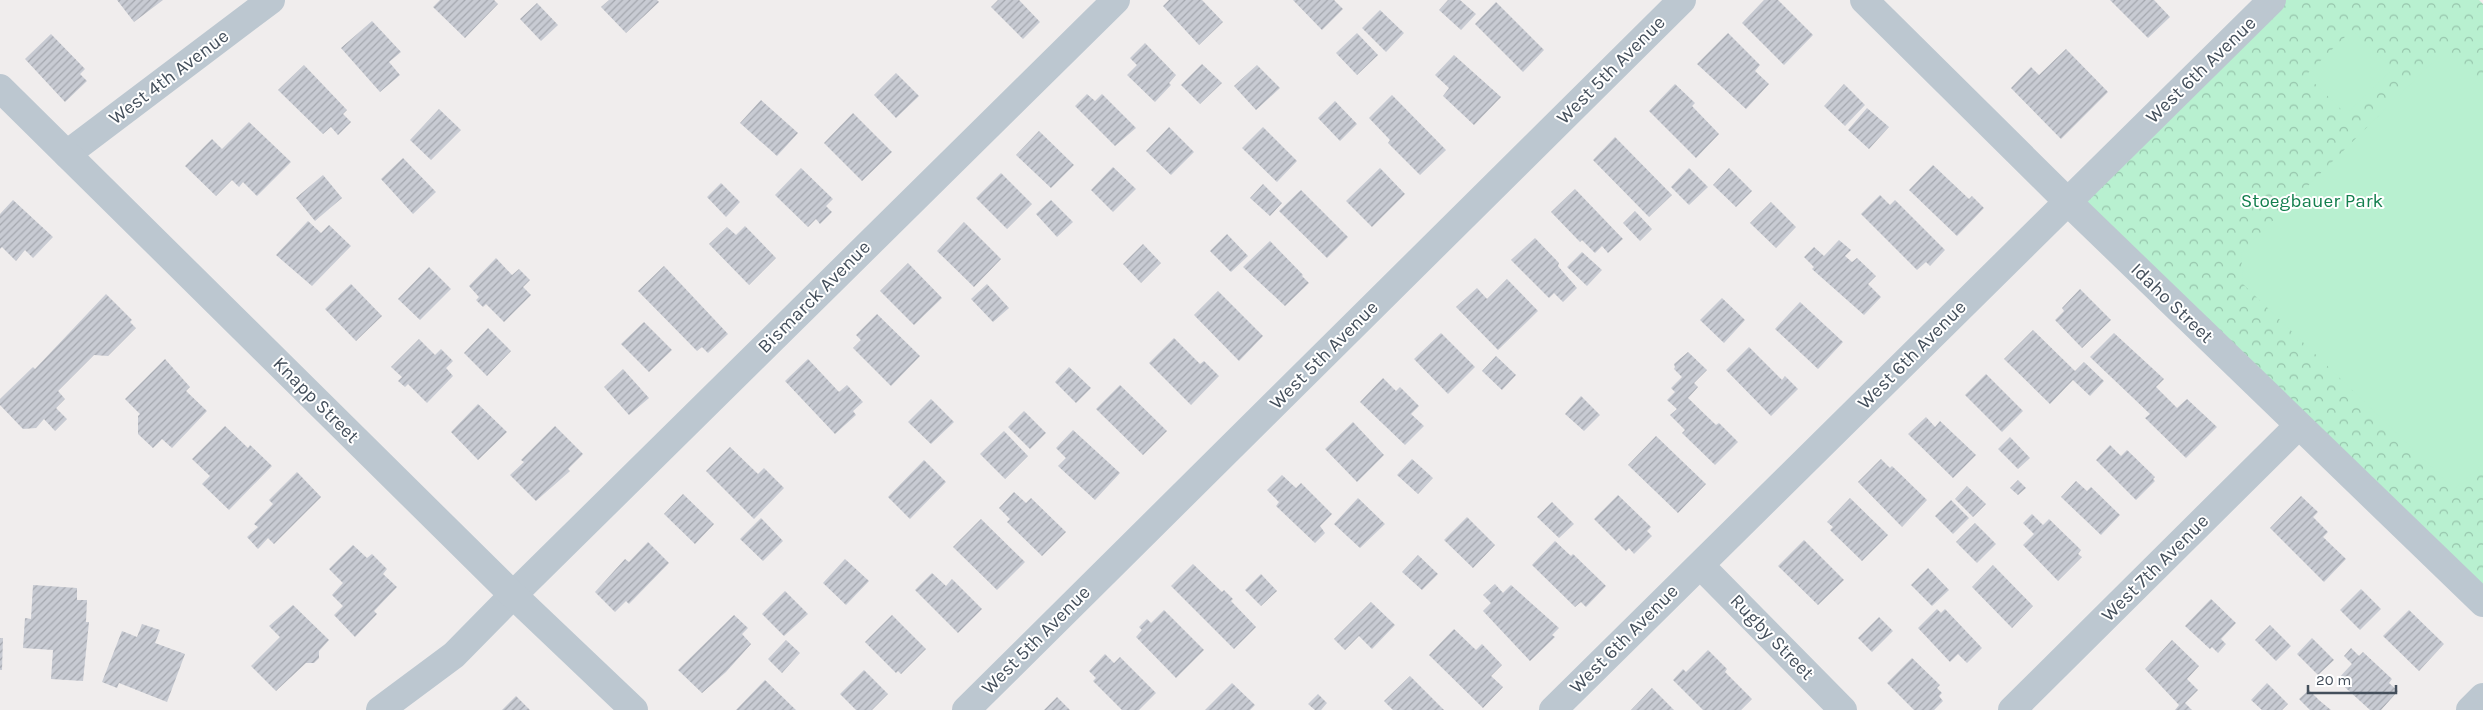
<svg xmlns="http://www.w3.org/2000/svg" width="2483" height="710" font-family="Karla,sans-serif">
<defs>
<pattern id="park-crowns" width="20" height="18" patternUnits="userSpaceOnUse" patternTransform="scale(1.25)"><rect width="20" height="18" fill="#b8f0d0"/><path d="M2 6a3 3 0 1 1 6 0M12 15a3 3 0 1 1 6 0" fill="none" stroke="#97c5ac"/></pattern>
<pattern id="building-hatch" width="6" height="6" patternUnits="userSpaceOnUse" patternTransform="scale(1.25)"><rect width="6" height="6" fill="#c8cbd3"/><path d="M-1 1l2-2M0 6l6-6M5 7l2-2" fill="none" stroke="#a4a7ae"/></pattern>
</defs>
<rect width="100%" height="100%" fill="#f0eded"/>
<!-- park -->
<path fill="url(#park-crowns)" d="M2272,0H2479L2483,4V603L2067,201Z"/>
<!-- pitch -->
<path fill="#b8f0d0" d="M2352,30L2393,69L2346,114L2306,75Z
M2446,49L2483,86V464L2454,489L2243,284L2241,252Z"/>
<!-- building -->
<path fill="url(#building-hatch)" d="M117,0H163L134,22Z
M440,0H494L498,4L465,38L433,7Z
M609,0H657L659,2L626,33L601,7Z
M998,0H1019L1040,22L1023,39L991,7Z
M1169,0H1202L1223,22L1199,45L1163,6Z
M1293,0H1334L1343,9L1322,30Z
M1448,0H1460L1476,14L1461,30L1439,10Z
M1764,0H1778L1813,35L1784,65L1742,23Z
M2110,0H2154L2170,17L2148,38Z
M1496,2L1544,50L1523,72L1475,24Z
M537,3L558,25L541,41L520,19Z
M1380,10L1404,33L1386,52L1362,28Z
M372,21L401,52L389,62L400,75L380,92L341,48Z
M1357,33L1378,55L1357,75L1336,53Z
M1728,33L1760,65L1755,71L1769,84L1746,109L1697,64Z
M51,34L85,69L80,74L87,81L65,102L25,59Z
M1145,43L1176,75L1169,83L1171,85L1155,102L1127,75L1137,65L1130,58Z
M2066,49L2108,92L2061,139L2011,88L2031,67L2039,75Z
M1454,55L1501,97L1474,125L1443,96L1449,88L1435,75Z
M1202,64L1222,83L1200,104L1181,85Z
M304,65L347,110L343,114L351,122L338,135L331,127L323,134L278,90Z
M1257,65L1280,88L1256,110L1234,86Z
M896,73L919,96L896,118L874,95Z
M1675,84L1695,103L1692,106L1719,134L1696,158L1649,111Z
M1844,84L1865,105L1845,126L1824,106Z
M1087,94L1095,101L1102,94L1136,128L1115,146L1075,106Z
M1392,95L1446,150L1420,175L1388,143L1390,140L1369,118Z
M761,100L798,133L777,156L740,123Z
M1335,101L1357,124L1340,141L1318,118Z
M1867,108L1889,127L1869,149L1848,130Z
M439,109L461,130L431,160L410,140Z
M853,113L892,152L862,181L824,143Z
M249,122L291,162L257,196L243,182L239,187L232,180L216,196L185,166L212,139L222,149Z
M1169,127L1194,152L1171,175L1146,151Z
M1263,127L1297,161L1277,182L1242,148Z
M1039,131L1074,165L1051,188L1016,155Z
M1615,137L1672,195L1649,217L1593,160Z
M403,158L436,192L413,214L381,179Z
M1933,165L1969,199L1972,196L1984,208L1957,236L1909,190Z
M1113,167L1136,189L1113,212L1091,190Z
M801,168L833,199L826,206L832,212L820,224L816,219L808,227L775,195Z
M1380,168L1405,194L1372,227L1346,201Z
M1689,168L1708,187L1689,205L1671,187Z
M1729,168L1752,191L1736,207L1713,185Z
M1001,173L1032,204L1007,229L976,198Z
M323,175L342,198L315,221L296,198Z
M721,183L740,202L726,217L707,197Z
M1263,184L1282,203L1270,216L1250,198Z
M1575,189L1623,239L1608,253L1602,246L1595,253L1582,240L1580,242L1551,212Z
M1301,190L1348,237L1327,258L1279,211Z
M1880,195L1890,205L1895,200L1945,250L1930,266L1926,262L1917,270L1861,214Z
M13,200L53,237L33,258L25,250L16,261L2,247L0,249V214Z
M1051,200L1073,222L1057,237L1036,214Z
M1771,202L1796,227L1776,248L1750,223Z
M1635,211L1652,229L1640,241L1623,223Z
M308,221L321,233L329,225L351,246L312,286L276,255Z
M964,222L1001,259L974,287L937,251Z
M745,226L776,258L749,285L709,244L727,227L736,235Z
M1227,234L1248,256L1231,272L1210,251Z
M1535,238L1559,263L1558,266L1577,288L1563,302L1554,293L1549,298L1511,260Z
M1839,240L1851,250L1845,256L1852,262L1857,258L1876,276L1868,284L1881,297L1864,315L1812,269L1814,267L1804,257L1814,247L1824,256Z
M1270,241L1303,275L1302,276L1309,283L1285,306L1243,267Z
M1143,244L1161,263L1141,283L1123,264Z
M1582,252L1602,270L1587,286L1567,267Z
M496,258L512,275L519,269L530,280L523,287L531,295L504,322L486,304L483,307L476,300L479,297L469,286Z
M908,263L942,298L914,325L880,291Z
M664,266L728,334L708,353L702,347L697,351L638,291Z
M429,267L451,289L420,320L398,299Z
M1507,279L1538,311L1498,350L1456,307L1477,288L1487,299Z
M351,284L382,316L356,341L325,309Z
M987,284L1009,308L993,322L971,299Z
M2080,289L2111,320L2082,348L2055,320L2064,311L2062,308Z
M1218,291L1263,336L1239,361L1194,315Z
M106,294L132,320L130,322L136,328L108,356L94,355L58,391L65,399L56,408L67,419L55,431L44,419L36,428L23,429L0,405V399L33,367L35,369Z
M1722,298L1745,320L1724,343L1700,320Z
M1800,302L1843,342L1818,369L1775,329Z
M877,314L920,356L891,386L853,348L861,340L856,335Z
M644,322L672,350L649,372L621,344Z
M488,328L511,351L487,376L464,353Z
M2033,330L2075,371L2084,362L2104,381L2090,396L2073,380L2050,404L2004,359Z
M1441,333L1475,367L1448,394L1414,359Z
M2114,333L2164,379L2156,387L2177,408L2187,399L2217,427L2186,458L2145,418L2150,414L2090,357Z
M1174,338L1200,364L1204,361L1219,376L1191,405L1149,363Z
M419,339L435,355L441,349L453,361L446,368L453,376L427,403L408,384L405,387L398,381L402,377L391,367Z
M1749,347L1782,380L1785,376L1798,389L1771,416L1726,370Z
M1688,352L1707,370L1694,383L1698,387L1688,398L1716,425L1719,423L1738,442L1715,465L1682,433L1685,430L1670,415L1677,409L1667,400L1675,392L1671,388L1682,377L1674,369L1675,367L1674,364Z
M1496,356L1516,375L1502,390L1482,371Z
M165,359L190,387L186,391L207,411L172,448L162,439L153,448L138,434V416L140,414L125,399Z
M808,359L839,392L847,385L863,402L853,411L856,415L835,434L785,381Z
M1069,367L1091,388L1076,403L1055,382Z
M623,369L649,398L629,415L604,387Z
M1986,374L2023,411L2002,432L1965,395Z
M1383,378L1396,391L1400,387L1419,406L1411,414L1424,426L1405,445L1360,402Z
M1120,385L1167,431L1143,455L1096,409Z
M1581,396L1600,415L1584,431L1565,414Z
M931,399L954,422L931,444L908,422Z
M478,404L507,432L478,460L451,432Z
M1024,411L1046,433L1030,449L1008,427Z
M1926,417L1935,427L1940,421L1976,455L1953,478L1908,434Z
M1353,422L1384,455L1357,482L1325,449Z
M225,426L248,448L250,445L272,466L229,510L202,484L210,476L192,459Z
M555,426L583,454L568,469L570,471L536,501L510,475L524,462L521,460Z
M1073,430L1120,473L1095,500L1058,466L1066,458L1056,448Z
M1004,431L1028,456L1005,479L980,454Z
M1656,436L1706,484L1678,513L1628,465Z
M2010,437L2030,458L2018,469L1998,449Z
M2110,445L2121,456L2127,450L2155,477L2153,479L2155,481L2136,500L2096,460Z
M730,447L758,474L764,468L784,488L754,519L706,471Z
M1412,459L1433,478L1418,494L1397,475Z
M1881,459L1890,468L1892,466L1927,500L1902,527L1858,482Z
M924,460L946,482L910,519L888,497Z
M297,472L321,497L274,544L268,538L258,549L247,537L258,527L254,524L273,504L269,500Z
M1282,475L1296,488L1301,483L1332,514L1320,526L1325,533L1315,543L1276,506L1279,502L1267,490Z
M2018,480L2026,488L2018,495L2010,488Z
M2076,481L2087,491L2091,487L2120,515L2101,535L2061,497Z
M1967,486L1986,504L1973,517L1955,499Z
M1014,492L1026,503L1031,498L1066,532L1042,556L1007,522L1010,519L999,508Z
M683,494L714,524L695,544L664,514Z
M1618,495L1651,527L1647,531L1652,536L1634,554L1629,548L1626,551L1594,519Z
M2301,496L2318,512L2313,517L2328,532L2323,537L2346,559L2324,582L2270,528Z
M1358,498L1385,524L1360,548L1334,524Z
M1850,498L1888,535L1862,561L1830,530L1833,527L1827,522Z
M1951,500L1969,518L1953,534L1935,516Z
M1552,502L1574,524L1559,538L1537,517Z
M2032,514L2043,525L2049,519L2081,550L2078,554L2082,557L2058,581L2023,545L2034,534L2023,523Z
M1467,517L1495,545L1473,568L1444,540Z
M761,518L783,541L763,561L740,539Z
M981,519L1025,562L997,590L953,547Z
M1975,523L1996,544L1977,563L1956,542Z
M1804,540L1844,580L1818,605L1778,566Z
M1555,541L1571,556L1573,554L1606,586L1586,607L1581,602L1575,607L1532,565Z
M648,542L669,563L629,604L626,601L615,612L595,592L625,559L629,562Z
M353,545L367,558L372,554L387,569L383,574L397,587L374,611L377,614L355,637L334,615L343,606L332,595L343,583L329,569Z
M1418,555L1438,574L1422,590L1402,572Z
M845,559L869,581L846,605L823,583Z
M1193,564L1222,592L1224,590L1233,599L1231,601L1256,627L1234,649L1171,586Z
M1993,565L2033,606L2012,628L1972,587Z
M1928,568L1949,590L1932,606L1911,585Z
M932,573L946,586L952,579L982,609L958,633L915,590Z
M1261,574L1277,591L1261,606L1245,590Z
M1495,584L1503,593L1511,585L1559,628L1552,635L1555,637L1530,661L1483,611L1491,603L1483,595Z
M33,585L77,588V600H87L86,622H89L83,681L51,679L53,650L23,648L25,618L31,619Z
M2361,589L2381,609L2360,630L2340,610Z
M785,591L808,614L784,636L762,614Z
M2211,599L2236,623L2221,639L2226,644L2218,653L2212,647L2210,649L2185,626Z
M1371,602L1395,625L1372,649L1359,636L1345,650L1334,639Z
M293,605L329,640L319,651V658L314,663H306L276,691L251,666L280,637L269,626Z
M1937,609L1941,613L1945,609L1982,648L1967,663L1958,654L1950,662L1918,628Z
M1164,610L1204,650L1176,678L1136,637L1142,630L1139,627L1147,619L1151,623Z
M2409,610L2444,644L2419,671L2383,636Z
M734,615L748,628L742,634L751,644L726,672L702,693L678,670Z
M892,615L926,649L901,674L898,671L896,673L865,642Z
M1879,617L1893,631L1872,652L1858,638Z
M142,624L160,630L155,643L185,654L167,702L119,683L117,688L102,682L122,631L137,637Z
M2270,625L2291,646L2276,661L2255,640Z
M1454,629L1476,650L1482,644L1502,665L1491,676L1503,687L1483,708L1429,655Z
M0,638H3L2,670H0Z
M2312,638L2334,660L2318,675L2297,654Z
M786,640L800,653L782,673L768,659Z
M2172,640L2199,666L2187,679L2198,690L2185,703L2192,710H2175L2179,705L2145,669Z
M2351,648L2359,656L2363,652L2392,679L2389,683L2398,691L2381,710H2370L2337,680L2352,664L2344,656Z
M1708,650L1727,669L1725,672L1752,699L1741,710H1703L1673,680L1683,669L1686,672Z
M1105,654L1114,663L1120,657L1156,693L1139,710H1122L1093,681L1096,678L1089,671Z
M1912,658L1940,685L1937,688L1942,693L1939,696L1943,701L1934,710H1914L1887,683Z
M864,670L888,694L872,710H856L840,694Z
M1410,676L1444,710H1393L1384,701Z
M765,680L796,710H736Z
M1232,683L1255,705L1250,710H1205Z
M2267,683L2288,704L2282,710H2262L2251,700Z
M1652,688L1674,710H1631Z
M2309,690L2320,701L2331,710H2310L2299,699Z
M1318,694L1327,703L1321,710H1315L1308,704Z
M516,696L530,710H502Z
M1057,697L1070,710H1044Z"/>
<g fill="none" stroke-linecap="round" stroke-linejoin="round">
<!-- minor -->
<path stroke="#bcc7d0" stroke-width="28" d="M1864,0L2067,201L2483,603
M67,154L271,0
M1700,565L1843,710
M380,710L454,655L513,595L1116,0
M966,710L1682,0
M1553,710L2272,0
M2012,710L2298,426
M2470,710L2483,697"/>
<!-- tertiary -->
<path stroke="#bcc7d0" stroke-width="28" d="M0,88L513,595L634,710"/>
</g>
<g text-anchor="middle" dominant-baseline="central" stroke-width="4" stroke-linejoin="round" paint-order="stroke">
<!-- street labels -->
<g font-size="19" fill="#444f5b" stroke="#fff">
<text transform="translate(1611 70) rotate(-45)">West 5th Avenue</text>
<text transform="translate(2201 70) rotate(-44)">West 6th Avenue</text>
<text transform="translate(169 77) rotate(-37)">West 4th Avenue</text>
<text transform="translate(814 297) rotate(-45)">Bismarck Avenue</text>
<text transform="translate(2172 303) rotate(44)">Idaho Street</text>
<text transform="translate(1324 355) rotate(-45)">West 5th Avenue</text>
<text transform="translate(1912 355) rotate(-45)">West 6th Avenue</text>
<text transform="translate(316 400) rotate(45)">Knapp Street</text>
<text transform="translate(2155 568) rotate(-45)">West 7th Avenue</text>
<text transform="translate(1772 637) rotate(46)">Rugby Street</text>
<text transform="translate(1624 639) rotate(-45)">West 6th Avenue</text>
<text transform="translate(1036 640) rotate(-45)">West 5th Avenue</text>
</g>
<!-- park labels -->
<g font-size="19" fill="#137f4e" stroke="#fff">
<text x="2312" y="201">Stoegbauer Park</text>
</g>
</g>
<!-- scale -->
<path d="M2308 685v8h88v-8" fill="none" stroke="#444f5b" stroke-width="2.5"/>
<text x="2316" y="685" font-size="15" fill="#444f5b" stroke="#ffffff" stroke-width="4" paint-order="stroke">20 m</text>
</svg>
